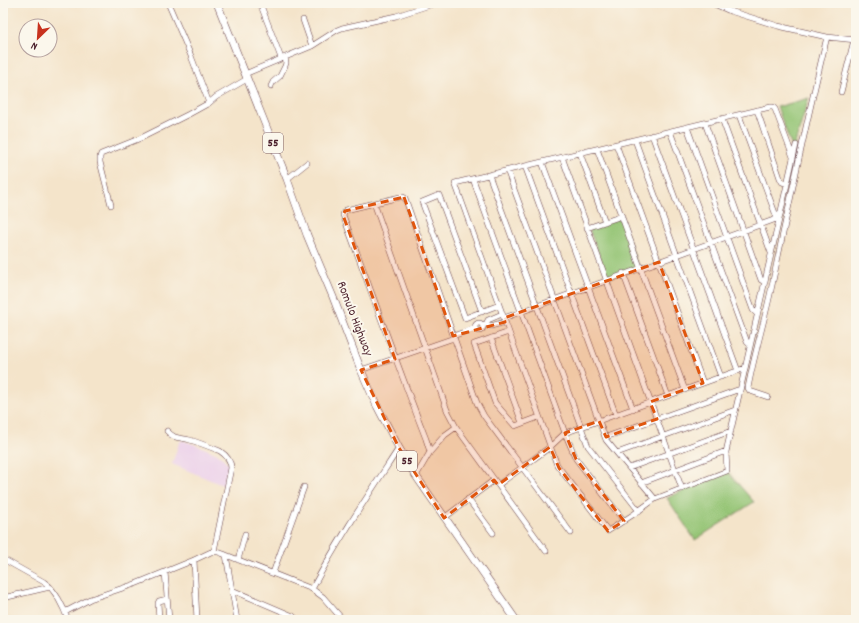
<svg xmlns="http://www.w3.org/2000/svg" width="859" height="623" font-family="Dekko,sans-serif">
<rect width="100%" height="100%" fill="#fbf7ec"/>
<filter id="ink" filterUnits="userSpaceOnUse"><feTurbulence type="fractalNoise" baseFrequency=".025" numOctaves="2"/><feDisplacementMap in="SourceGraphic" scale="8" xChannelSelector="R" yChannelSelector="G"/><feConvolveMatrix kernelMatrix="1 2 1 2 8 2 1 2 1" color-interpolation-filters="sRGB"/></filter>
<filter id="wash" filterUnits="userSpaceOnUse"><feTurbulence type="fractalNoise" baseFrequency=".012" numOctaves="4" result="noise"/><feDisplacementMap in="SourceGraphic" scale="16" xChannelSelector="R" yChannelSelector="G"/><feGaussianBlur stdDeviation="0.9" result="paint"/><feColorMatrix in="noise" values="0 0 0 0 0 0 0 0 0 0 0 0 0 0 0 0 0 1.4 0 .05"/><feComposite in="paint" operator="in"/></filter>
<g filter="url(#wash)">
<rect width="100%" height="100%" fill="#f4e4ca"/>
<!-- built -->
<path fill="#ecd1ea" d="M182,440L204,448L220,455L229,465L223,485L220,484L172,464L179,443Z"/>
<!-- green -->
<path fill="#94c474" stroke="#6f7250" d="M809,98L793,150L777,107Z
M621,217L638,267L608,278L589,229Z
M727,471L754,502L695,540L667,498Z"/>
</g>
<g filter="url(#ink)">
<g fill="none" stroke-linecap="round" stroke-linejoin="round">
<!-- minor casing -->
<g stroke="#643d43" stroke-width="6">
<path id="minor" d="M168,3L191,56L209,103
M260,3L281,58
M712,3L730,11L778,26L827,37L856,40
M303,20L312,46
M245,74L312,46L337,30L342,28L396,16L436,3
M271,86L273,82L280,76L285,66L286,63L285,57
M841,92L854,40
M757,110L780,178L782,182L787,184
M739,115L778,221
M722,119L771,253
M705,123L761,280L765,282
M687,127L753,310L757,314
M670,131L747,342L750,345
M652,135L738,371
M635,140L721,377
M616,144L703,383
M597,149L685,390
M580,153L605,222
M562,157L682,489
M793,157L775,109L773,107H770L455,183L557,465L608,531L634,514L655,499L727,471L726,452L796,145
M542,162L633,409
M525,166L616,415
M507,170L606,440L655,499
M489,175L588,446L639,511
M287,179L307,163
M473,179L565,433L576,459L624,521
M374,203L447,410L456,427L546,551
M111,205L100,162V157L101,154L141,138L189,114L209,103L216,97L247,79
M587,228L622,216
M623,273L668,396
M482,312L439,195L422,202L465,318L499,305
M504,318L779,218
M475 327a4 4 0 1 1 8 0a4 4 0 1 1-8 0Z
M486,324L491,326L505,322
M482,325L486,324L488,320L502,314
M509,332L474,344L495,403L515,426L539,417
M453,336L475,328
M491,338L522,423
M361,370L454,338
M768,397L750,391L748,388C754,355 764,323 771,290C789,206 806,121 827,37
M456,427L445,435L430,452L426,439C397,365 371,290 343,215L344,212L346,210L400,197H403L405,198L477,403L484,416L522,467L571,533
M167,431C175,440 180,437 190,440C200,443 210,447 220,451C226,455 231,461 231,468L214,551
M606,437L740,389
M617,453L735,410
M629,468L731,431
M416,476L430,452
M641,483L726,451
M498,485L550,447L565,433L745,368
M468,499L493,533
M444,518L494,480
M3,559L44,582C55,589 64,608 68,620
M194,560L197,620
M238,560L245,534
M165,572L169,620
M273,573L304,487
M312,589C338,540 369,494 399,448
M232,590L293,616L295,618L294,620
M3,598L50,587
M65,612L90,599L135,584L194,560L211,552C216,550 221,553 226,555
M159,620L158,603L159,601L167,599
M237,620L226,555L312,589L323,597L343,620"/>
</g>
<!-- highway casing -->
<g stroke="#643d43" stroke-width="8">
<path id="highway" d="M217,3L287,179L307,235L333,297L361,370L377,406L399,448L416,476L516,620"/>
</g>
<!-- minor -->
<use href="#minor" stroke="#fff" stroke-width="5"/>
<!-- highway -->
<use href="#highway" stroke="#fff" stroke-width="7"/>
</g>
</g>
<!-- marked area -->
<path fill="#e0560e" fill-opacity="0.2" stroke="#e0560e" stroke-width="3" stroke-dasharray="8 5" stroke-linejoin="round" d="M404,197L453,336L505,322L504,318L659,262L703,383L650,402L657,419L606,437L599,421L565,433L576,459L624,521L608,531L559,468L550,447L498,485L494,480L444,518L399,448L361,370L395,359L343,215L345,211Z"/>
<g text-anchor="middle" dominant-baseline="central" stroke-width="4" stroke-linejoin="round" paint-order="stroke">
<!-- shield labels -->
<g fill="#fbf7ec" stroke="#7f6065" stroke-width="1">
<rect x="263" y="133" width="20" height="20" rx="3"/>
<rect x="397" y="451" width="20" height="20" rx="3"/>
</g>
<g font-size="12" font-weight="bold" fill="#4a1f2b">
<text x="273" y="143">55</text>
<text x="407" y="461">55</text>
</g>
<!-- street labels -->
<g font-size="13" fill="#4a1f2b" stroke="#fbf7ec">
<text transform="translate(354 319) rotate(69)">Romulo Highway</text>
</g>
</g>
<!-- margin -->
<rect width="859" height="623" fill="none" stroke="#fbf7ec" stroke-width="16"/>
<!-- north arrow -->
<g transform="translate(38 38) rotate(205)"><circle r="19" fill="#fbf7ec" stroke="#b4a19f"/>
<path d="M0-3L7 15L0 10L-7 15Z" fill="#c8321e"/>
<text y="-6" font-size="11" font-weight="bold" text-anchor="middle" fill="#4a1f2b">N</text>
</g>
</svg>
